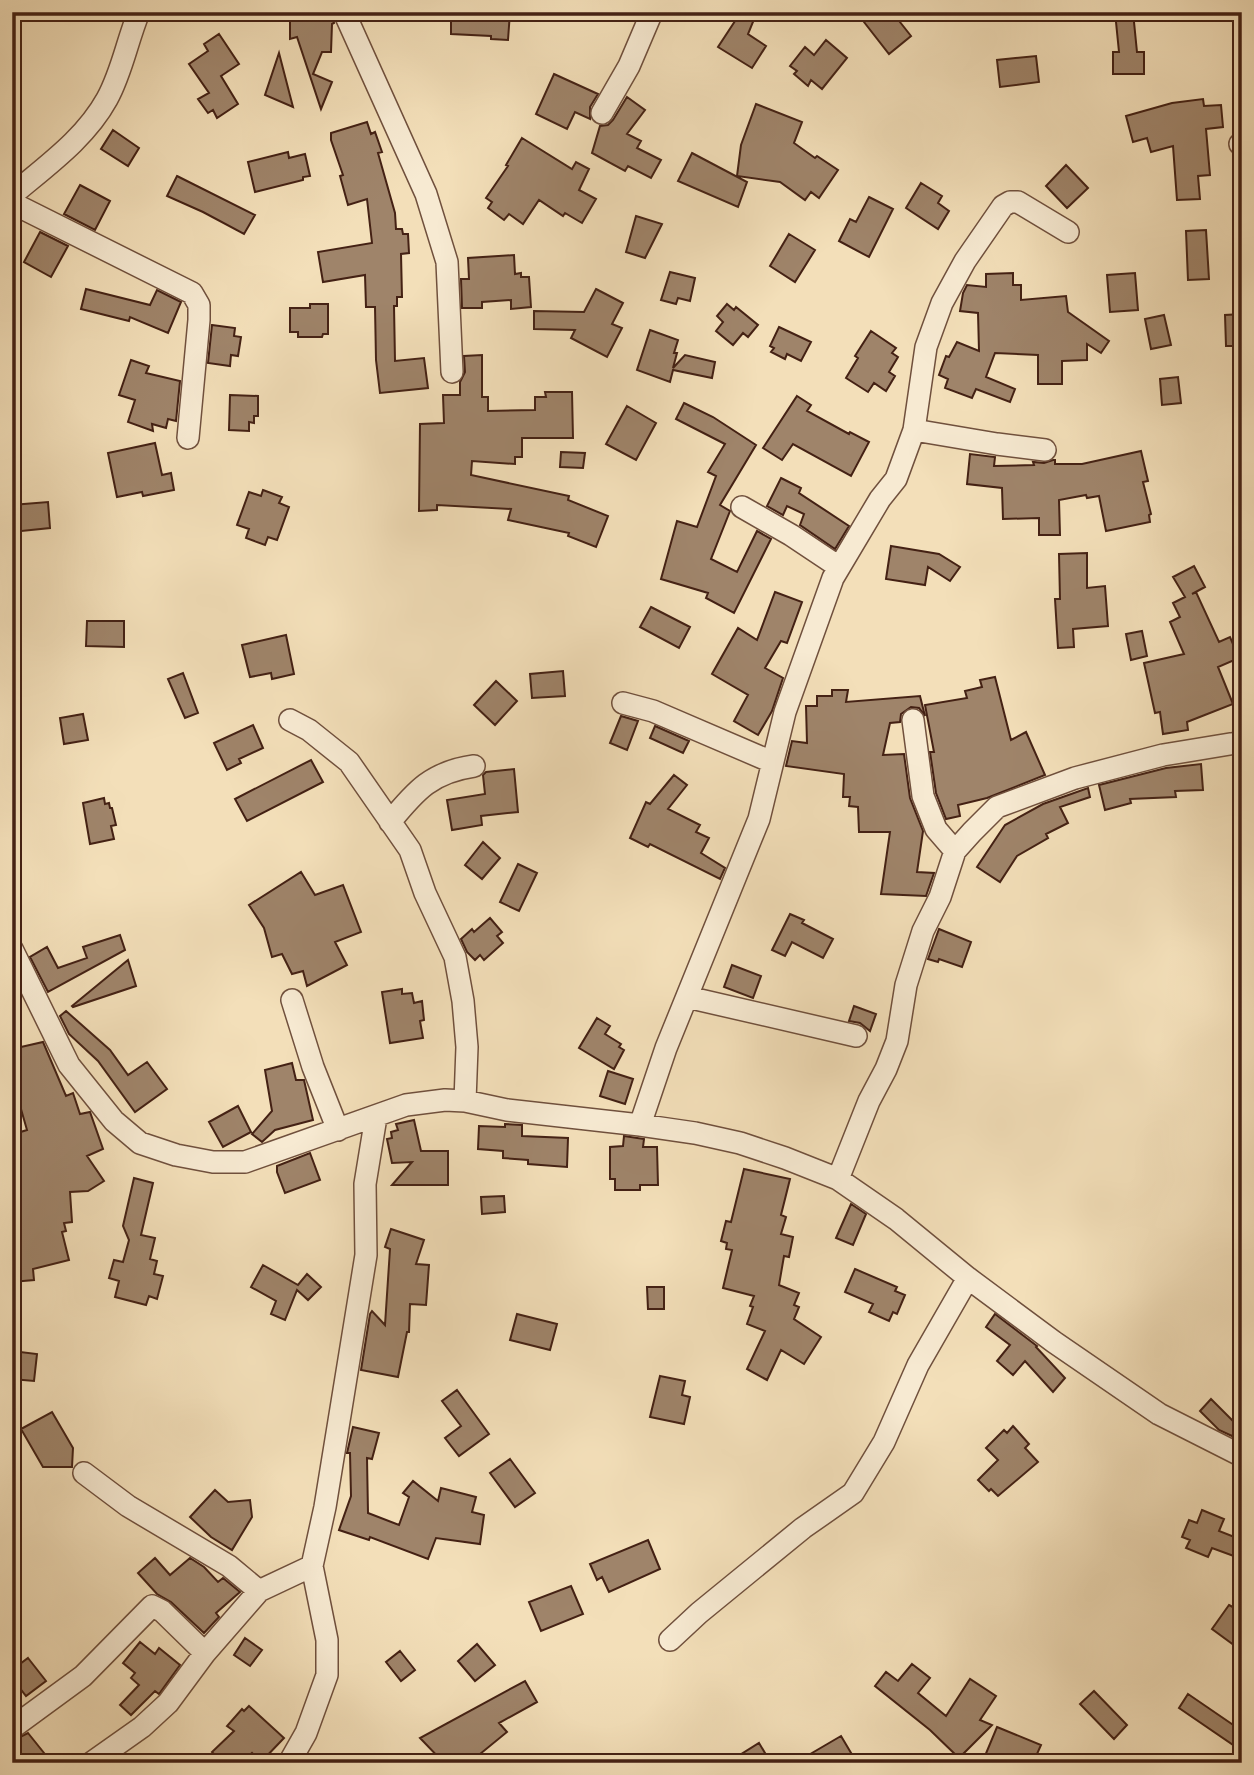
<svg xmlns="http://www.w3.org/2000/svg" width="1254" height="1775" font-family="'IM FELL English',serif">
<rect width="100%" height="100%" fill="#f3dfb9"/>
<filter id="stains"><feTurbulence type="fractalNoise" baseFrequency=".00286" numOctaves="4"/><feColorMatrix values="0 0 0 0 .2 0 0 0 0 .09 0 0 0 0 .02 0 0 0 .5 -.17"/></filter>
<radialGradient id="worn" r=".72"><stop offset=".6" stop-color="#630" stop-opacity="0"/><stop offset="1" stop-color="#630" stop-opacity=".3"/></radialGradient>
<!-- building -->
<path fill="#9f846a" stroke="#442114" stroke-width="2" d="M293,12H331L334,23L332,24L331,52H322L313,74L332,82L321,109L297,37L290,39V21Z
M458,12H510L508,40L491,39V36L451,34V16L458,17Z
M741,12H757L748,34L766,46L752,68L718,47Z
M877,12H892L911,36L889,54L864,22Z
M1115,12H1133L1137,52H1144V74H1113V52H1119Z
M219,34L239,64L221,76L238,104L217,118L213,110L208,113L198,99L209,93L189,64L208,51L204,44Z
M826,40L847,58L822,89L811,80L808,86L794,74L797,71L790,66L805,47L814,55Z
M279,53L293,107L265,95Z
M1036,56L1039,82L1000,87L997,60Z
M554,74L598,94L590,107V119L575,112L567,129L536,114Z
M627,97L645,110L627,134L641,141L637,148L661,160L651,178L628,166L625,171L592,153L600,126L608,125L613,120Z
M1203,99L1204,106L1221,105L1223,127L1206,129L1210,175L1198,176L1200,199L1177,200L1173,146L1151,152L1147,138L1133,142L1126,116L1172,103Z
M756,104L802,122L794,143L815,158L817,156L838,170L819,198L811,192L805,200L780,182L737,176L741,145Z
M367,122L371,134L375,132L382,152L378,153L395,213L396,229H402L403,234H408L409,253L401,254L402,297H397V306H394L395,361L424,358L428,388L380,393L376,360L375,307H366L365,275L323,282L318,252L372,243L367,199L348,205L340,176L343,175L331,140V133Z
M113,130L139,148L128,166L101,149Z
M522,138L572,169L576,162L589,169L579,190L596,199L582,223L565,213L563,216L539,200L523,224L509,214L504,220L488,208L492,202L486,198L508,166L506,165Z
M288,152L289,158L305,154L310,176L303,177V180L255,192L248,162Z
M692,153L747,182L738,207L678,181Z
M1066,165L1088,188L1067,208L1046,186Z
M177,176L255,215L244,234L203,212L167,196Z
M921,183L942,196L938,203L949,211L938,229L906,208Z
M80,185L110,201L95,230L64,214Z
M869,197L893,209L869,257L839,241L850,219L856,222Z
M636,216L662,224L645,258L626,252Z
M1206,230L1209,279L1188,280L1186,231Z
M40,232L68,246L51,277L24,262Z
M789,234L815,250L795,282L770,266Z
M514,255L515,274L521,273V277H529L531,307L511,309V300L482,302V308H462L461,279H469L468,258Z
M670,272L695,278L690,301L678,298L676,304L661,300Z
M1013,273V285H1021V300L1066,296L1068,312L1109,341L1101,353L1087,344V360L1062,361V384H1038V355L995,353L986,377L1015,389L1010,402L976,389L972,398L945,388L948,379L939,375L946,356L949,357L957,342L979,351L978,313L960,311L963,293L967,285L986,287V274Z
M1135,273L1138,310L1110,312L1107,275Z
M86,289L150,305L157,290L181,302L168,333L130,317L129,321L81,309Z
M596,289L623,303L612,324L622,328L607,357L571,338L575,330L534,329V311L584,312Z
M310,304H328V334H323L322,337H298V332H290V308H310Z
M727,304L734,310L736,307L758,325L748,337L743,333L733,345L716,331L723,322L717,316Z
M1242,314L1241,346H1226L1225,315Z
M1164,315L1171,345L1151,349L1145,319Z
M212,325L235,328L234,336L241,337L238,356L231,355L230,366L208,363Z
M779,327L811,342L801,361L787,354L785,359L771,352L774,348L770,346Z
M650,330L678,340L674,353H677L673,368L685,355L715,362L712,378L673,370L670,382L637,370Z
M871,331L896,348L892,353L898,357L889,372L895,376L886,391L874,383L868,392L846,378L858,358L855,356Z
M482,355V397H488V411L535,410V397H546L545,392H572L573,438H522V457H515V464L472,461L471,475L569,496L568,500L608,516L596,547L568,536L569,533L508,520L511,509L437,505V510L419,511L420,424L444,423L443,395H460V382L465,372L464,356Z
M131,360L149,366L146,373L180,381L176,421L168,419L166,428L152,424L153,431L128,422L135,400L119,395Z
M1178,377L1181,403L1162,405L1160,379Z
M230,395L258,396V416H254V423L249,422V431L229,430Z
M797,396L811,405L807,411L849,434L850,432L869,442L851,476L793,444L782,460L763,448Z
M684,403L713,417L756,445L720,505L730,511L711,559L737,572L757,531L771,539L734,613L706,598L708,593L661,579L677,521L697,527L716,476L708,472L725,444L676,419Z
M627,406L656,423L636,460L606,444Z
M155,443L162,475L171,473L174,490L143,496L142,492L117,497L108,453Z
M1141,451L1148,481L1143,482L1151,514L1149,515L1150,522L1106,531L1099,496L1087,498L1086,495L1059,500L1060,535H1039V518L1003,519L1002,488L967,484L970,454L995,457L994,466L1034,465L1033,462L1044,463L1053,460H1055V464H1082Z
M561,452L585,453L583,468L560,467Z
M781,478L801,488L799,493L849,526L835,549L800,525L804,514L787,506L783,515L767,506Z
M263,490L282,497L279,503L289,507L277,540L268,537L265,545L246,538L249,529L237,525L249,492L261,496Z
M48,502L50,528L12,532V505Z
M891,546L939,554L960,567L950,581L928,567L925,585L886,579Z
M1087,553V588L1105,586L1108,626L1073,629L1074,647L1058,648L1055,599H1060L1059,554Z
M1194,566L1205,587L1192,594L1196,592L1219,642L1230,637L1239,658L1218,667L1233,704L1187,722L1188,730L1163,734L1160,712L1155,713L1144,663L1184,654L1170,622L1180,617L1173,603L1185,597L1173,577Z
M775,592L802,602L787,643L781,641L765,668L783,678L772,711L758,735L734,721L748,695L712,674L738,628L757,640Z
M651,607L690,627L679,648L640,627Z
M87,621H124V647L86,646Z
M1142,631L1147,656L1131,660L1126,634Z
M286,635L294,674L272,679L271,673L250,677L242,645Z
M563,671L565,696L532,698L530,674Z
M183,673L198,713L185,718L168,679Z
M995,677L1011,740L1026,732L1045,775L987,798L958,805L960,816L946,819L936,793L930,752H934L925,705L967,698L965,691L982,687L980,680Z
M496,681L517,701L495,725L474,705Z
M832,690H848L846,702L920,696L925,716L919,708L911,707L901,714L900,722L890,723L883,755L904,754L910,798L923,831L917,872L934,873L926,896L881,894L890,832H859L858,807L849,806L850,797H843L844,774L786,766L792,741L807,743L806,706H817V696H832Z
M83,714L88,740L64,744L60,718Z
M621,716L638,721L627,750L610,743Z
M253,725L263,748L239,759L241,763L227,770L214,743Z
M655,726L689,741L683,753L650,738Z
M311,760L323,782L247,821L235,799Z
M1201,764L1203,790L1175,791L1176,797L1130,799L1131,803L1105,810L1099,785L1166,768Z
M514,769L518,812L481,816L482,825L452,830L447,800L485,794L483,775L486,772Z
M674,775L687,785L668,809L700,825L696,832L709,838L701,853L725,868L720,879L650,844L648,847L630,838L646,802L650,804Z
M1088,788L1090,797L1060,807L1068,823L1046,834L1048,838L1017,856L1000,882L977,867L1005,825L1043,804Z
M104,798L105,804L109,803L110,808H112L116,825L111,826L114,839L90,844L83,803Z
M483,842L500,858L482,879L465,865Z
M518,864L537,873L519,911L500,902Z
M301,872L315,895L343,885L361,932L335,942L347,965L307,986L303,971L292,974L282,954L272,957L264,928L249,905Z
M790,914L804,920L802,923L833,939L823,958L792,942L785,956L772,950Z
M490,918L502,932L497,936L503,943L484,960L480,955L475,960L467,952L461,939L472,929L474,932Z
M939,929L971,942L962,967L939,959L938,962L928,959Z
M120,935L125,950L48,992L30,957L47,947L58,968L87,958L83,947Z
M128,960L136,986L73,1007L72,1006Z
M732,965L761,976L753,998L724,987Z
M402,989V994L412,993L414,1003L422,1001L424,1020L420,1021L423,1038L390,1043L382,992Z
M854,1006L876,1014L870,1031L860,1023L849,1021Z
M66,1011L110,1050L128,1075L147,1062L167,1089L135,1112L98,1061L69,1034L60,1016Z
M597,1018L610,1026L605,1034L621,1044L619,1047L624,1050L614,1069L579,1048Z
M43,1042L66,1096L73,1093L80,1114L90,1112L103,1149L87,1156L104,1181L88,1191L70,1192L72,1222L64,1223L66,1231L62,1232L69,1260L33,1269L34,1280L12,1282V1203H15L14,1147L18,1146L14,1134L27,1130L15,1088L12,1090V1049Z
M292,1063L296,1080H304L313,1120L275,1130L262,1142L252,1134L272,1111L265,1070Z
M608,1071L633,1079L625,1104L600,1096Z
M238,1106L251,1132L223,1147L209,1122Z
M414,1120L421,1151H448V1185H392L412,1162L392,1163L387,1139L392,1138L391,1132L398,1130L396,1124Z
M505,1124L522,1125V1136L568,1138L567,1167L528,1164V1160L503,1158V1151L478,1149L479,1126L505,1127Z
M624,1136L644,1139L643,1147H657L658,1185H640V1190H615V1179H610V1147L623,1146Z
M310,1153L320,1180L285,1193L277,1172V1166Z
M744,1169L790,1179L781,1215L786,1217L781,1234L793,1237L789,1257L784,1256L779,1285L799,1293L794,1305L799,1307L794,1319L821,1337L804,1364L781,1350L767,1380L747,1369L765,1331L747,1324L753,1307L750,1306L754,1296L723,1288L732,1250L726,1249L727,1243L721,1241L726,1221L731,1222Z
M134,1178L153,1183L141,1235L155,1238L150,1259L157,1261L154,1274L163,1276L157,1299L149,1296L146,1305L115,1297L119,1281L109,1278L114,1260L123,1262L129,1240L123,1226Z
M504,1196L505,1212L482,1214L481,1197Z
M851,1204L866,1214L853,1245L836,1238Z
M391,1229L424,1240L416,1264L429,1265L426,1305L410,1304L409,1332H407L398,1377L361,1370L370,1314L372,1311L385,1325L390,1249L385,1247Z
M263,1265L298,1285L307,1274L321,1287L308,1300L297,1290L285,1320L271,1314L276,1301L251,1287Z
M855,1269L897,1287L895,1291L905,1295L897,1314L893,1312L889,1321L869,1312L873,1304L845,1292Z
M647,1287H664V1309H648Z
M517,1314L557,1324L550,1350L510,1340Z
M995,1314L1037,1346L1036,1347L1065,1378L1053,1392L1025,1361L1013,1375L997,1361L1010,1345L986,1327Z
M12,1351L37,1354L34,1381L12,1379Z
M660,1376L685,1381L682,1395L690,1397L684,1424L650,1417Z
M457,1390L489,1434L459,1456L445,1438L461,1426L442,1401Z
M1211,1399L1240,1428L1232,1436L1219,1430L1200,1411Z
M52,1412L73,1448L72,1467H43L21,1429Z
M1013,1426L1029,1444L1025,1448L1038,1462L998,1496L991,1489L989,1491L978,1480L998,1460L986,1448L1004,1430L1007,1433Z
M353,1427L379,1433L372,1459L367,1458L368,1513L399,1525L409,1497L403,1493L413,1481L438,1501L441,1488L476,1497L472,1512L484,1515L480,1544L436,1538L428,1559L370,1537L369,1540L339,1530L351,1496L350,1453H347Z
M510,1459L535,1493L515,1507L490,1473Z
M215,1490L228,1502L250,1500L252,1517L232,1550L211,1537L190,1517Z
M1202,1510L1224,1519L1219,1531L1242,1540V1559L1212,1548L1208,1557L1186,1548L1190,1540L1182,1537L1189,1520L1197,1523Z
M648,1540L660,1569L609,1592L602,1577L597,1580L590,1564Z
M155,1558L170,1575L190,1558L204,1567L218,1582L223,1578L240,1592L216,1613L219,1617L204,1633L171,1602L157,1594L138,1573Z
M571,1586L583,1614L541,1631L529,1602Z
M1229,1605L1242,1612V1651L1212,1629Z
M245,1638L262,1650L250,1666L234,1655Z
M140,1642L155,1654L159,1648L180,1665L159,1694L155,1691L131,1715L120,1705L139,1685L131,1678L135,1673L123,1663Z
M477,1644L495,1665L475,1681L458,1661Z
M400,1651L415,1670L401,1681L386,1662Z
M28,1658L46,1681L26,1696L12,1678V1670Z
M912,1664L930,1678L918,1693L946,1716L970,1679L996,1696L980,1720L992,1725L959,1758L930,1730L875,1686L886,1672L898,1681Z
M525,1681L537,1702L499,1723L507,1732L469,1763H444L420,1738Z
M1094,1691L1127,1725L1114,1739L1080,1704Z
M1188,1694L1242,1731V1751L1179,1708Z
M249,1706L284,1738L261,1762L252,1753L241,1763H222L212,1752L234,1731L227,1726L242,1709L244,1711Z
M997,1727L1041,1745L1033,1763H982Z
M28,1733L52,1763H12V1741Z
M841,1736L857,1763H795Z
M759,1743L771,1763H727Z"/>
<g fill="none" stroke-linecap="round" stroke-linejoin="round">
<!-- street casing -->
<g stroke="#70503d" stroke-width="24">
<path id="street" d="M344,12L426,194L447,262L452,372
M602,113L629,66L652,12
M1240,144H1242
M12,195C46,166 85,139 107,99C122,72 127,41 139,12
M12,203L192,293L199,305V320L188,438
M914,430L997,444L1045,450
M742,507L791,535L839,567
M623,703L653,711L772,762
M290,720L309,730L349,762L410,850L425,893L455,957L463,1001L467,1047L465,1101
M913,720L923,796L936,829L955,851
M390,822C416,790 432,772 474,766
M12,949L69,1065L114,1121L140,1143L176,1155L213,1162H245L406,1105L445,1100L465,1101L507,1110L640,1125L695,1133L740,1143L785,1158L838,1179L896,1219L968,1278L1054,1342L1159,1414L1242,1456
M687,997L856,1036
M292,1000L313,1067L338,1130
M640,1125L666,1048L759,819L785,712L833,578L880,499L896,479L914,430L926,347L942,303L965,261L1003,206L1010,202H1018L1068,232
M838,1179L869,1101L886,1069L897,1041L906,985L923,931L940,897L955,851L972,832L997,807L1075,778L1163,755L1236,743L1242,740
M84,1473L128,1506L229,1566L259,1591
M670,1640L699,1613L803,1528L853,1493L884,1442L918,1365L968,1278
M12,1728L83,1676L152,1606L162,1611L205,1653
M91,1763L142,1727L168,1703L205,1653L259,1591L312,1566
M289,1763L306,1733L327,1675V1640L312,1566L325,1507L366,1255L365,1184L376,1117"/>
</g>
<!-- street -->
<use href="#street" stroke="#f7ead2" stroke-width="21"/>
</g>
<!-- margin -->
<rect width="1254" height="1775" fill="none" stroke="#f3dfb9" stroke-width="42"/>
<rect x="14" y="14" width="1226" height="1747" fill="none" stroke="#442114" stroke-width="3.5"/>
<rect x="21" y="21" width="1212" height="1733" fill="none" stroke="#442114" stroke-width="2"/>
<rect width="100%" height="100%" filter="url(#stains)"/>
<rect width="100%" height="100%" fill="url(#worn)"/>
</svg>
